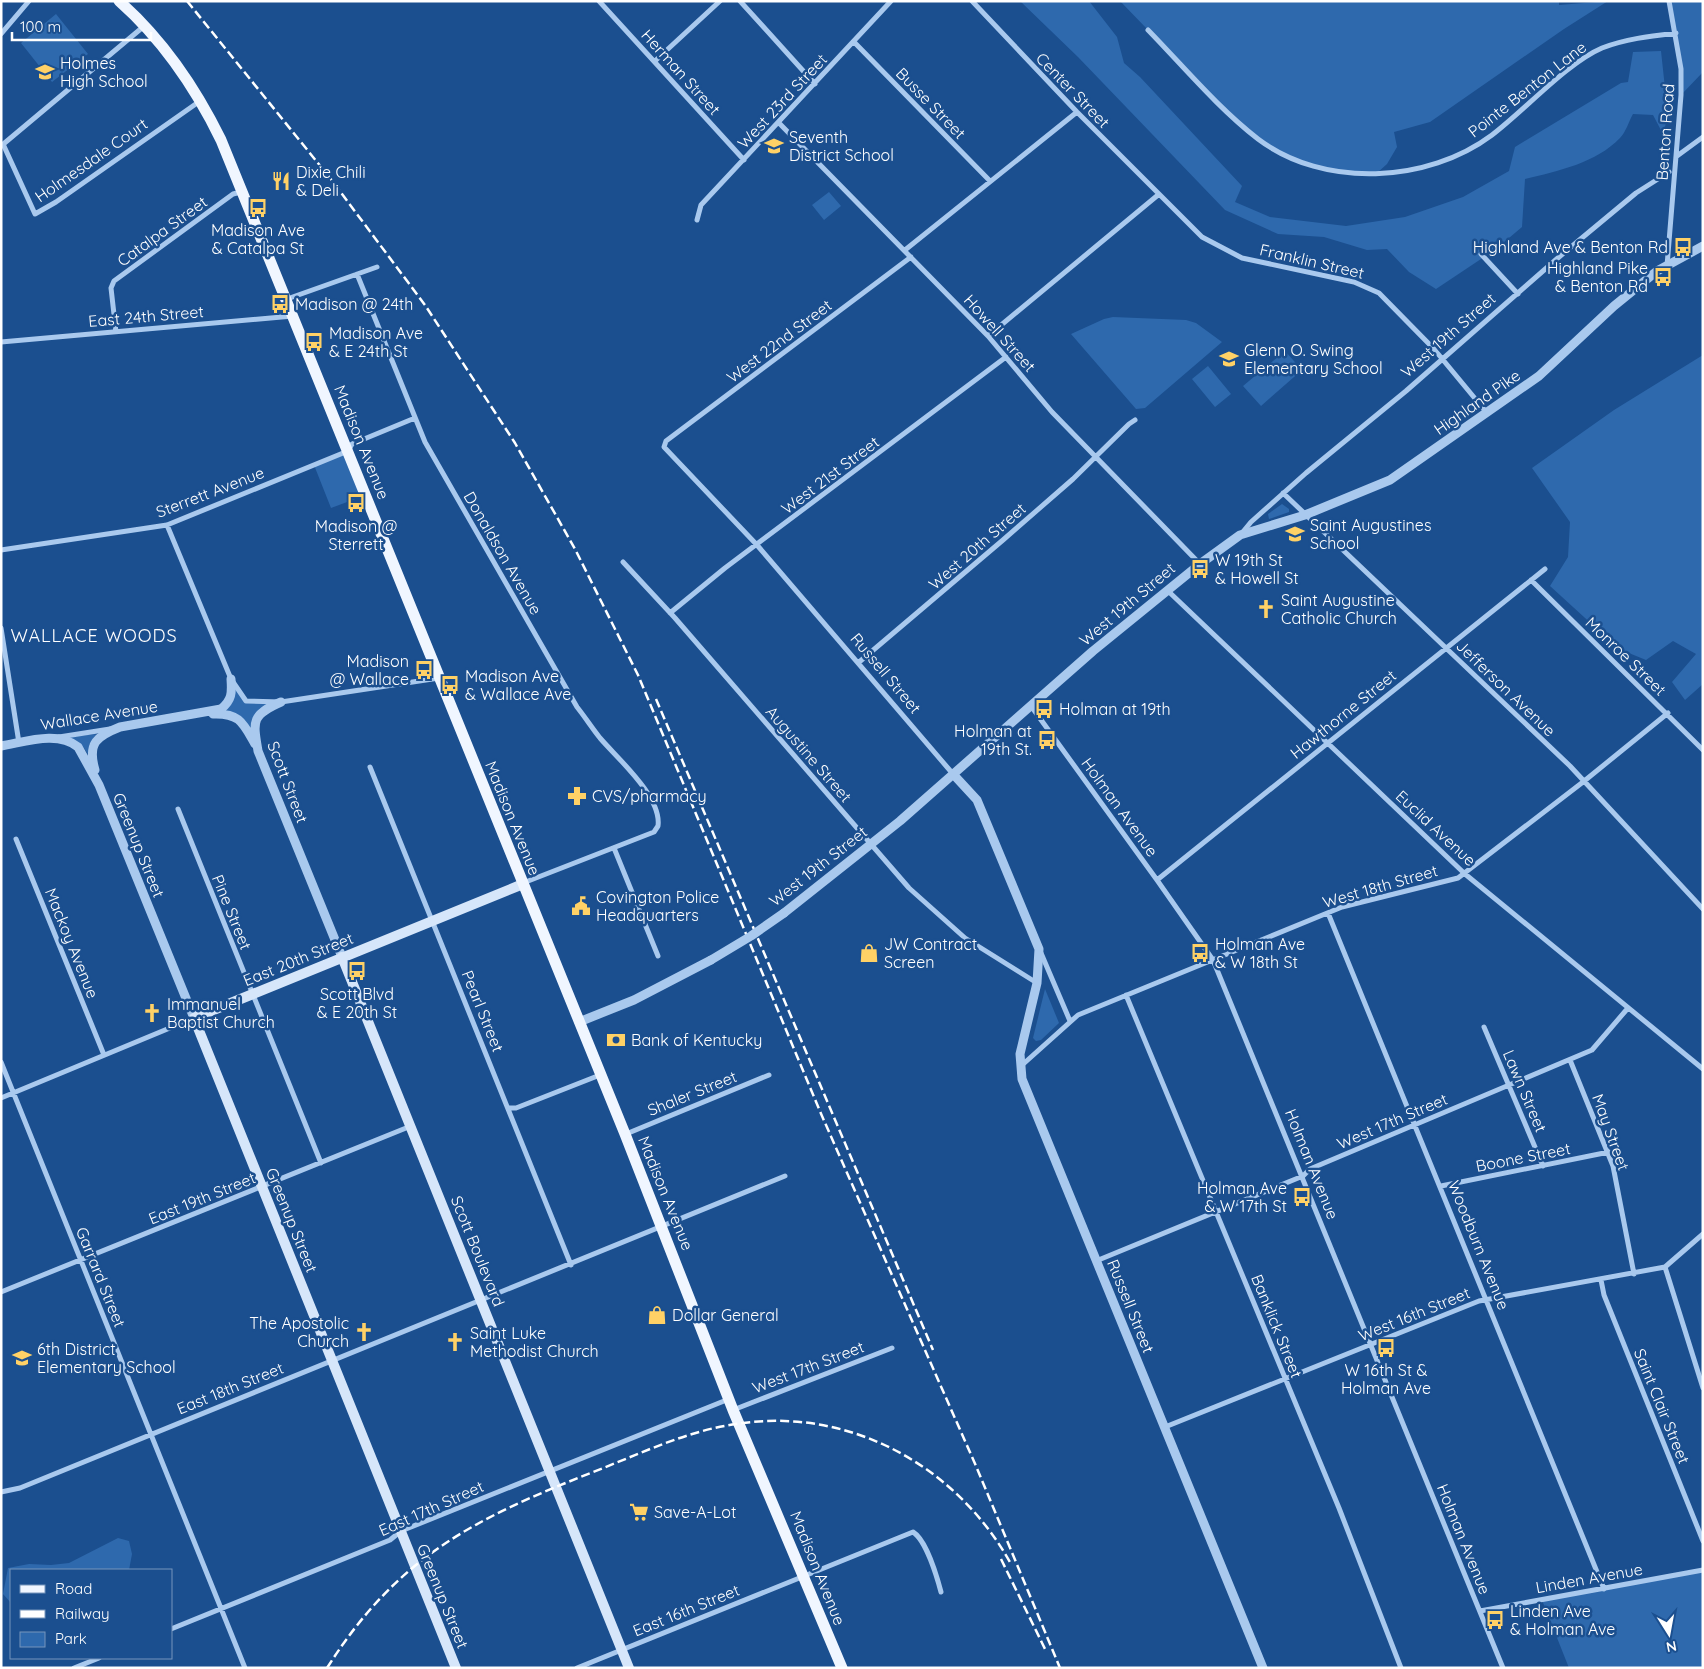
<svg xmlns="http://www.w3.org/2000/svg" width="1704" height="1669" font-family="Quicksand,sans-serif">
<rect width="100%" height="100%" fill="#1b4f8f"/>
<!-- green -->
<path fill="#2e69ad" d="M1020,1H1089L1117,37L1124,63L1140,77L1242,186L1235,202L1270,217L1346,226L1405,217L1463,197L1509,171L1515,147L1621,83L1628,82L1633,52L1661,51L1668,116L1663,134L1653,115L1633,114C1629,121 1626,132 1620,138C1596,163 1558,171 1525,179L1522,227L1496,249L1436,289L1409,272L1387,249L1367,250L1324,237L1278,234L1225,210L1078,57Z
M1120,1H1559V5L1608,1L1564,29L1430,122L1394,132L1397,147L1387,164L1377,173H1353L1301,162L1260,140L1234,119Z
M1669,1H1703V72L1681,95V69Z
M56,14L88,54L52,82L21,43Z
M829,192L841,206L824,220L812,205Z
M1113,317L1186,320L1196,323L1222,342L1145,408L1136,409L1071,334L1104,319Z
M1285,351L1302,370L1261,406L1243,386Z
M1703,355V684L1685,700L1672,682L1696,654L1673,641L1646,660L1619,649L1550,586L1568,557L1570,522L1532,468L1614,410Z
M1208,366L1231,394L1215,407L1192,379Z
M348,451L366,495L331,508L314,465Z
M1282,504L1289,509V512L1269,519L1268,514Z
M231,679L246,701L281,702L262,711L254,727L247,730L221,709L228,703Z
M96,734L89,745V756L84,748L69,737Z
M1045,989L1059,1023L1041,1040L1036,1041L1033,1038Z
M118,1538L129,1541L132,1554L129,1570H11V1603L3,1594L8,1568L29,1564L51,1565L69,1563Z
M1703,1570V1668H1569L1542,1600Z"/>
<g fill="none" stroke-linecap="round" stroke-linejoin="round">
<!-- minor -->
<path stroke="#a9c9ee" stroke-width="5" d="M599,1L744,160
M740,1L815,84
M972,1L1077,112L1202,237L1242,258L1354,282L1379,293L1434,349L1487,413
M1148,30C1184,67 1218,108 1258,139C1324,189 1428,183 1492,135C1525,110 1567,63 1602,48C1625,39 1651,36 1676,33
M1,34L29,1
M854,42L990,181
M655,61L720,1
M779,123L988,336L1052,412L1200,564
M3,144L35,214L56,202L200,101
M1,146L143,27
M1677,156L1703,137
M697,220L701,205L891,1
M905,250L1077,112
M1481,254L1518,294
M911,257L666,441L664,447L757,545L953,774
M1667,266L1681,95V69L1669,1
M357,274L425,442L577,707C585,717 592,728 600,738C618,759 662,797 658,826L654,832L523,883
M287,299L377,267
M116,332L111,288L114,281L233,194L241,192
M988,336L1158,195
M1,342L293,316
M1283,493L1570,766L1703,909
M167,525L231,679L246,701L281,702L439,678
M1242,533L1251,522L1306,473L1406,391L1559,257L1636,193L1669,172
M1,550L167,525L348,451L352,444L415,418
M623,562L675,618L909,888L965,938L1037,983
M1531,580L1703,750
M1167,590L1465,874L1703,1069
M670,613L725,568L1006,357
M1,628L19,743
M858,663L1003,540L1073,479L1129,424L1135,420
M1031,706L1157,880L1213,960L1503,1668
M59,737L110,729
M370,767L571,1265
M178,809L321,1163
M16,839L104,1055
M614,848L658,956
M1157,880L1545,569
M1328,913L1604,1589
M1041,953L1070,1021
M1126,995L1339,1508L1401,1668
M1484,1027L1543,1166
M1570,1060L1613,1166L1634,1274
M1,1062L245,1668
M1021,1066L1078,1015L1342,907L1458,878L1583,782L1668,713
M1,1098L194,1018
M508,1108H516L600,1075
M626,1134L769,1075
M1441,1186L1609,1152
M1096,1261L1303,1176L1310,1169L1592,1050L1628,1008
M1665,1267L1703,1388
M1601,1280L1604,1295L1703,1541
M1,1292L411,1126
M733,1410L892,1348
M1165,1427L1479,1301L1665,1267L1703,1234
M1,1492L20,1488L785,1176
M1480,1611L1703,1570
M171,1629L390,1540L401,1531L729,1399
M74,1668L99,1658
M577,1668L913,1532C926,1540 937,1577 941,1592"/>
<!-- tertiary -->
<path stroke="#a9c9ee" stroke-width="9" d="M281,702C251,715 253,721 258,751L342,957
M213,714C240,713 243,723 255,744
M1,746C25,742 58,730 78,747L99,785L194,1018
M95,770C87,743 97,736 120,727L221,709C232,700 232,693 231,679
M953,774L977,800L1039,949L1037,983L1020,1054L1022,1079L1263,1668
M784,913L900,821L1093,651L1200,564L1240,535L1305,515L1390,480L1539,376L1614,306L1657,271L1703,246
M579,1022L634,1000L711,960"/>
<!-- secondary -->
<path stroke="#d6e6fa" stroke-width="10" d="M342,957L629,1668
M456,1668L194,1018L523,884"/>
<!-- primary -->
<path stroke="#f0f6ff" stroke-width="11" d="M119,1C162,39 196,89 221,140L625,1134L733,1410L842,1668"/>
<!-- rail -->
<path stroke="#fff" stroke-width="2.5" stroke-dasharray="9 4" stroke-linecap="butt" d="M187,1L330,178L425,305L515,443L575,549L638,675L822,1116L976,1466L1060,1668
M656,699L933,1350
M1001,1559L1046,1651
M327,1668C398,1556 474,1519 593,1472C640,1454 686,1431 736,1424C849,1406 957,1466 1011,1564"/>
<!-- tertiary-bridge -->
<path stroke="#a9c9ee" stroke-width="9" d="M711,960L751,936L784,913"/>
</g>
<!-- icons -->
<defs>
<g id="school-bare" transform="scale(1.5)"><path d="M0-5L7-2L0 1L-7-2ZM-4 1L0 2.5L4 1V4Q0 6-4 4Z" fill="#ffd166" stroke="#1b4f8f" stroke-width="2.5" paint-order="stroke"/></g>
<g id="restaurant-bare" transform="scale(1.5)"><path d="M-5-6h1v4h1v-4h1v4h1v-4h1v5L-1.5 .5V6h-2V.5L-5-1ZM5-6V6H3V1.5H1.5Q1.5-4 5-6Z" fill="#ffd166" stroke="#1b4f8f" stroke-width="2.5" paint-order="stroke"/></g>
<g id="bus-bare" transform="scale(1.5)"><path d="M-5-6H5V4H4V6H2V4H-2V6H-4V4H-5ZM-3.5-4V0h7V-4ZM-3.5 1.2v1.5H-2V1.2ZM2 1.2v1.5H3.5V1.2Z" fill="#ffd166" stroke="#1b4f8f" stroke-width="2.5" paint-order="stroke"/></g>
<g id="church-bare" transform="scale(1.5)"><path d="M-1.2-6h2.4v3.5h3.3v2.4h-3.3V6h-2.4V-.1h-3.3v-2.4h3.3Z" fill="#ffd166" stroke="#1b4f8f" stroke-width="2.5" paint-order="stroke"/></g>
<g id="pharmacy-bare" transform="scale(1.5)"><path d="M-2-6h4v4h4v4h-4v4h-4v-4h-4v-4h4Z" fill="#ffd166" stroke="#1b4f8f" stroke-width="2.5" paint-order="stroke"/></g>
<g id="civic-bare" transform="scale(1.5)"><path d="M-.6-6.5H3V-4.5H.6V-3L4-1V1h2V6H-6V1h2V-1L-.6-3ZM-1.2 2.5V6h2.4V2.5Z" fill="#ffd166" stroke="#1b4f8f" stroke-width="2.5" paint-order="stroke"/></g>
<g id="shop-bare" transform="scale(1.5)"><path d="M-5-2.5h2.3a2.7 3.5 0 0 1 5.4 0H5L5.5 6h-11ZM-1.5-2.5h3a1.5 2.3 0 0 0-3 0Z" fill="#ffd166" stroke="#1b4f8f" stroke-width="2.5" paint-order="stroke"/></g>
<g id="bank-bare" transform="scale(1.5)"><path d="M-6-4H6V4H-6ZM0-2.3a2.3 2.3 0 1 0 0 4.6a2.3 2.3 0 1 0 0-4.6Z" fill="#ffd166" stroke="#1b4f8f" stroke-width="2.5" paint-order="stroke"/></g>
<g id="supermarket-bare" transform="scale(1.5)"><path d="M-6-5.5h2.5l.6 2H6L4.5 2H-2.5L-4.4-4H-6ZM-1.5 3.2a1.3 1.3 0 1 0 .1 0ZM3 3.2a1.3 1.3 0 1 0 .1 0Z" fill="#ffd166" stroke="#1b4f8f" stroke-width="2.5" paint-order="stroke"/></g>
</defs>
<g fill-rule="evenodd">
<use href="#school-bare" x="45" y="72"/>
<use href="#school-bare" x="774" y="146"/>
<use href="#restaurant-bare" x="281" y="181"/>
<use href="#bus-bare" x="258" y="208"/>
<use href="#bus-bare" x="1683" y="247"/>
<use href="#bus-bare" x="1663" y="277"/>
<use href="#bus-bare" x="280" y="304"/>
<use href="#bus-bare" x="314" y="342"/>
<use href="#school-bare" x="1229" y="359"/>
<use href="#bus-bare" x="356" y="503"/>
<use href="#school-bare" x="1295" y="534"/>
<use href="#bus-bare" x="1200" y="569"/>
<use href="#church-bare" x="1266" y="609"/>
<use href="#bus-bare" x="424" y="670"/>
<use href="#bus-bare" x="450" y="685"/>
<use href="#bus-bare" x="1044" y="709"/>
<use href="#bus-bare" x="1047" y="740"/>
<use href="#pharmacy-bare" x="577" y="796"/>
<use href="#civic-bare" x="581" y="906"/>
<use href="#shop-bare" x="869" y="953"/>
<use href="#bus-bare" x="1200" y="953"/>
<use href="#bus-bare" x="357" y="971"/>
<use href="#church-bare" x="152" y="1013"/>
<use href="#bank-bare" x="616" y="1040"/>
<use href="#bus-bare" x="1302" y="1197"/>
<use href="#shop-bare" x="657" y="1315"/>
<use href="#church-bare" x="364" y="1332"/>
<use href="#church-bare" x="455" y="1342"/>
<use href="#bus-bare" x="1386" y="1348"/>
<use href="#school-bare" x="22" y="1358"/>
<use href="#supermarket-bare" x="639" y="1512"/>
<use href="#bus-bare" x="1495" y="1620"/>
</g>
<g text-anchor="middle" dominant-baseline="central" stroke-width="5" stroke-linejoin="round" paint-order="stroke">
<!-- poi labels -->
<g font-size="16" fill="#fff" stroke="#1b4f8f" text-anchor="start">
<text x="60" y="63">Holmes<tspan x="60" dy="18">High School</tspan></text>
<text x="789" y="137">Seventh<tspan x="789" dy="18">District School</tspan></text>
<text x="296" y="172">Dixie Chili<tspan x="296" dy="18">&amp; Deli</tspan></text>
<text x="258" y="230" text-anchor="middle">Madison Ave<tspan x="258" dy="18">&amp; Catalpa St</tspan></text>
<text x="1668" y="247" text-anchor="end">Highland Ave &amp; Benton Rd</text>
<text x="1648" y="268" text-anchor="end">Highland Pike<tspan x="1648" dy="18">&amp; Benton Rd</tspan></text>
<text x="295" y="304">Madison @ 24th</text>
<text x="329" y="333">Madison Ave<tspan x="329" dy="18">&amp; E 24th St</tspan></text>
<text x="1244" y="350">Glenn O. Swing<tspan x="1244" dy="18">Elementary School</tspan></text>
<text x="1310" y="525">Saint Augustines<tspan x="1310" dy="18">School</tspan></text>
<text x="356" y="526" text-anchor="middle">Madison @<tspan x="356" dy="18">Sterrett</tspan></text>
<text x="1215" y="560">W 19th St<tspan x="1215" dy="18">&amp; Howell St</tspan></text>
<text x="1281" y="600">Saint Augustine<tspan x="1281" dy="18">Catholic Church</tspan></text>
<text x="409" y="661" text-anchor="end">Madison<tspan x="409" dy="18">@ Wallace</tspan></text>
<text x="465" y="676">Madison Ave<tspan x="465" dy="18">&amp; Wallace Ave</tspan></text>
<text x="1059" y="709">Holman at 19th</text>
<text x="1032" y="731" text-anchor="end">Holman at<tspan x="1032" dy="18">19th St.</tspan></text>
<text x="592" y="796">CVS/pharmacy</text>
<text x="596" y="897">Covington Police<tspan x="596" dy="18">Headquarters</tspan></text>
<text x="884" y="944">JW Contract<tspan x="884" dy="18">Screen</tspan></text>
<text x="1215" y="944">Holman Ave<tspan x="1215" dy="18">&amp; W 18th St</tspan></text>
<text x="357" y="994" text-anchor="middle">Scott Blvd<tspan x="357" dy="18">&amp; E 20th St</tspan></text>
<text x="167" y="1004">Immanuel<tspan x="167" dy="18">Baptist Church</tspan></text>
<text x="631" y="1040">Bank of Kentucky</text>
<text x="1287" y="1188" text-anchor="end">Holman Ave<tspan x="1287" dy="18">&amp; W 17th St</tspan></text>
<text x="672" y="1315">Dollar General</text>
<text x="349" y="1323" text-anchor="end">The Apostolic<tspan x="349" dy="18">Church</tspan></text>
<text x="470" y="1333">Saint Luke<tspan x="470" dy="18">Methodist Church</tspan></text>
<text x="37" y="1349">6th District<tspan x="37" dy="18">Elementary School</tspan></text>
<text x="1386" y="1370" text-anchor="middle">W 16th St &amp;<tspan x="1386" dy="18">Holman Ave</tspan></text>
<text x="654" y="1512">Save-A-Lot</text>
<text x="1510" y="1611">Linden Ave<tspan x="1510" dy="18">&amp; Holman Ave</tspan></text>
</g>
<!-- street labels -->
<g font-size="16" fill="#fff" stroke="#1b4f8f">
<text transform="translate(681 72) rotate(48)">Herman Street</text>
<text transform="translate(1527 89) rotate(-38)">Pointe Benton Lane</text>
<text transform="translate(1073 90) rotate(46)">Center Street</text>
<text transform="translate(782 101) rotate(-47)">West 23rd Street</text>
<text transform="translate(931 103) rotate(46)">Busse Street</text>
<text transform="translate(1665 132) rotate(-86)">Benton Road</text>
<text transform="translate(91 160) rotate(-35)">Holmesdale Court</text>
<text transform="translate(162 231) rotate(-36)">Catalpa Street</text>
<text transform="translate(1312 261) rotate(13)">Franklin Street</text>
<text transform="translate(146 316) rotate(-5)">East 24th Street</text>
<text transform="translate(1000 333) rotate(48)">Howell Street</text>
<text transform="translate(1448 335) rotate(-41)">West 19th Street</text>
<text transform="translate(779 341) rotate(-37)">West 22nd Street</text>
<text transform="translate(1477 402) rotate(-35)">Highland Pike</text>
<text transform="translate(362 442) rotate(68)">Madison Avenue</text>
<text transform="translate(830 475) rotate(-37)">West 21st Street</text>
<text transform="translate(210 492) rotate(-21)">Sterrett Avenue</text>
<text transform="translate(977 546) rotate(-41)">West 20th Street</text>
<text transform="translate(503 553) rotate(60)">Donaldson Avenue</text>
<text transform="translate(1127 604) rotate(-40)">West 19th Street</text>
<text transform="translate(1626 656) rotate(44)">Monroe Street</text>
<text transform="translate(886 673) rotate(50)">Russell Street</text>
<text transform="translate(1506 688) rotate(44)">Jefferson Avenue</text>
<text transform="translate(1343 714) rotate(-39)">Hawthorne Street</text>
<text transform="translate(99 715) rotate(-9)">Wallace Avenue</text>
<text transform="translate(809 754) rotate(49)">Augustine Street</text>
<text transform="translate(288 782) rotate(69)">Scott Street</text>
<text transform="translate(1120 807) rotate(54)">Holman Avenue</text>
<text transform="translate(513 818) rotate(68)">Madison Avenue</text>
<text transform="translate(1436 828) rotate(43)">Euclid Avenue</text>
<text transform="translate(139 845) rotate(68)">Greenup Street</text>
<text transform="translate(818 866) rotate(-38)">West 19th Street</text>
<text transform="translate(1380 886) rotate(-16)">West 18th Street</text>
<text transform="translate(232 912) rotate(68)">Pine Street</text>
<text transform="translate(72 943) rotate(68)">Mackoy Avenue</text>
<text transform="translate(298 959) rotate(-22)">East 20th Street</text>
<text transform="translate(483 1011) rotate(68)">Pearl Street</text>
<text transform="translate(1525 1091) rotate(67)">Lawn Street</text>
<text transform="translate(692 1093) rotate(-22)">Shaler Street</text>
<text transform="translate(1392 1121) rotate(-23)">West 17th Street</text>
<text transform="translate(1611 1132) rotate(70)">May Street</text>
<text transform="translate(1523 1157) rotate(-11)">Boone Street</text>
<text transform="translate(1312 1164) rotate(68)">Holman Avenue</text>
<text transform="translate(666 1193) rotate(68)">Madison Avenue</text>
<text transform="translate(202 1198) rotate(-22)">East 19th Street</text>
<text transform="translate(292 1220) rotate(68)">Greenup Street</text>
<text transform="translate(1479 1245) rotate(68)">Woodburn Avenue</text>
<text transform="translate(478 1251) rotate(68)">Scott Boulevard</text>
<text transform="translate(101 1277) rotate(68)">Garrard Street</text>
<text transform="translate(1131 1306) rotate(68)">Russell Street</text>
<text transform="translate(1414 1314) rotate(-22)">West 16th Street</text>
<text transform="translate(1277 1326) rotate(68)">Banklick Street</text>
<text transform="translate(808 1367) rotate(-21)">West 17th Street</text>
<text transform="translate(230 1388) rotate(-22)">East 18th Street</text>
<text transform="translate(1662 1406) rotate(68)">Saint Clair Street</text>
<text transform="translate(431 1508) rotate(-24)">East 17th Street</text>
<text transform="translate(1464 1539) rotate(68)">Holman Avenue</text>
<text transform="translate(818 1568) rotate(68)">Madison Avenue</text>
<text transform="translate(1589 1578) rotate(-10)">Linden Avenue</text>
<text transform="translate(443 1596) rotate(68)">Greenup Street</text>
<text transform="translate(686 1610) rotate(-22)">East 16th Street</text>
</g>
<!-- neighbourhood labels -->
<g font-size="18" letter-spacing="1" fill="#fff" stroke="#1b4f8f">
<text x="94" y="635">WALLACE WOODS</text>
</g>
</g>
<!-- border -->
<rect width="1704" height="1669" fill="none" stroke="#ffffff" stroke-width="5"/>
<!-- legend -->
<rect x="10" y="1569" width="162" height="90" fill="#1b4f8f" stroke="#7695bc"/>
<rect x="20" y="1585" width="25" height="8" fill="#f0f6ff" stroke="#7695bc"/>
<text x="55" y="1594" font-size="15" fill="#ffffff">Road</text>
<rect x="20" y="1610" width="25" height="8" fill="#ffffff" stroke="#7695bc"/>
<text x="55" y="1619" font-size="15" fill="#ffffff">Railway</text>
<rect x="20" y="1632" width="25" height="15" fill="#2e69ad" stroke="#7695bc"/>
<text x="55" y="1644" font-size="15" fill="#ffffff">Park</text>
<!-- north arrow -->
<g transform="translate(1669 1634) rotate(169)" stroke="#1b4f8f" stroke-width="4" paint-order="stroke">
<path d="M0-4L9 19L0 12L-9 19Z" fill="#ffffff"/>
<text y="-8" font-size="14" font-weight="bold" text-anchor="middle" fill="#ffffff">N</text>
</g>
<!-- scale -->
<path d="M12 32v8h139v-8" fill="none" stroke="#ffffff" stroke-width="2.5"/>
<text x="20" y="32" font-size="15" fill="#ffffff" stroke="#1b4f8f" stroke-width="4" paint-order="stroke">100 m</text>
</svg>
